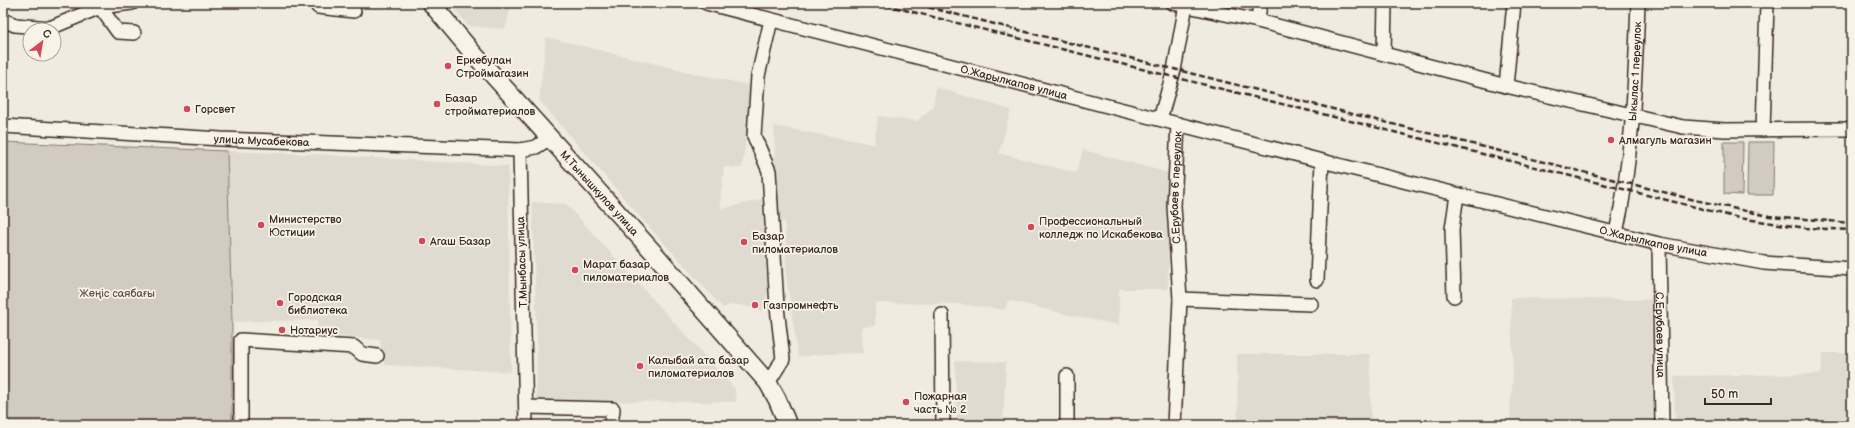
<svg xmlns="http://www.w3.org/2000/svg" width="1855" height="428" font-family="'Balsamiq Sans',sans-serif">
<rect width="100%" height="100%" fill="#efebe0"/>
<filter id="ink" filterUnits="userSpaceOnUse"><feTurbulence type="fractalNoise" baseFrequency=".025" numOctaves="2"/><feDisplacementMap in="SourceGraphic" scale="8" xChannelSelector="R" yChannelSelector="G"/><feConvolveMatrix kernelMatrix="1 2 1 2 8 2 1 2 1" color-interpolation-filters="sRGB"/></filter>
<g filter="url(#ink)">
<!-- built -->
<path fill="#e0dbd0" d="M450,3H512L505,29L468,26Z
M546,37L697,74L753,86L742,168L724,167L720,203L722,209L762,199L766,269L769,288L762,311L741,305H731L723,308L642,219L539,100Z
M936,87L1011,110L999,153L1076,173L1083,150L1169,173L1168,289H1119V325L1069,315L1008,300L1005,310L957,304L875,303V326L862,327L863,353L822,354L798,357L786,274L785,222L777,223L774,126L874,144L878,116L917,121L933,107Z
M227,151L311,154L508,166L511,372L385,365L380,340L318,335L317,320L232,322Z
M532,202L566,204L735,389L736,402L536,401L537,341Z
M1846,289H1852V425H1675L1674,376L1821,374L1823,353H1848Z
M1511,298L1651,300L1653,425H1511L1510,410L1513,377Z
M1237,354H1370L1371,425H1238Z
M955,361L1006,362L1003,425H957Z"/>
<!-- green -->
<path fill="#d1cbc0" stroke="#867a6f" d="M3,142L227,151L232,322V425H3Z
M1724,142H1743L1742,195L1724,194Z
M1748,142H1774L1773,195H1747Z"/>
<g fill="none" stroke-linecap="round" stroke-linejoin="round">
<!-- minor casing -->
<g stroke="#3b2a1e" stroke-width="16">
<g id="minor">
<path d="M319,3L318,7L354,11"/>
<path id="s1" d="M706,3L1322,161L1659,244L1764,263L1852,269"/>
<path d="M1173,3L1258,21L1506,86L1683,127L1725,130L1852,129"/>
<path d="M100,7L118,32L134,33"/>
<path d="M3,20L15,25L50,28L100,7L132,3"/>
<path d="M1258,21L1260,3"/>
<path d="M1384,53L1385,3"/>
<path d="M1506,86L1514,3"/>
<path d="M1160,119L1174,70L1186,5"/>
<path id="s2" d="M3,126L221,139L520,150"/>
<path d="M1763,130L1767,3"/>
<path id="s3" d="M1616,233C1633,157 1635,81 1638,3"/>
<path id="s4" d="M1659,244L1662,425"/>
<path d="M1317,280L1322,161"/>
<path d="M1454,296L1452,229L1457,195"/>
<path d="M1180,299L1311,304"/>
<path d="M942,315L943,425"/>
<path d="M1067,376V425"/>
<path d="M768,383L783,359L777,307L769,171L754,136L758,76L771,20"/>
<path d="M526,407L613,409L611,425"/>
<path d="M241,425V340L354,347L362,354L377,356"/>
<path d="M526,425L520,150L536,147L550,138"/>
<path id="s5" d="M1174,425L1180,299L1174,206L1178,124"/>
</g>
</g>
<!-- major casing -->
<g stroke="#3b2a1e" stroke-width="20">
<g id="major">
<path id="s6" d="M431,3L472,52L654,253L768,383L777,399L788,425"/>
</g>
</g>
<!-- minor -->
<use href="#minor" stroke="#f7f3e8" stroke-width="13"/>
<!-- major -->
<use href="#major" stroke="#f7f3e8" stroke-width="17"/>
<!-- rail -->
<path stroke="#3b2a1e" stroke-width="2.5" stroke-dasharray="6 3" stroke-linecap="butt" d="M877,3L1739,218L1806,228L1852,230
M911,3L1695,200L1769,216L1852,223"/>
</g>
</g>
<!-- markers -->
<g fill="#d1495b" stroke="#f7f3e8" stroke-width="1.5">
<circle cx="448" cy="66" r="4"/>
<circle cx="437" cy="104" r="4"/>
<circle cx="187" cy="109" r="4"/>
<circle cx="1611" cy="140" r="4"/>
<circle cx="261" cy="225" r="4"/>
<circle cx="1031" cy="227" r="4"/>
<circle cx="422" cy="241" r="4"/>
<circle cx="744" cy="242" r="4"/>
<circle cx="575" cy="270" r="4"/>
<circle cx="280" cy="303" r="4"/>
<circle cx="755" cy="305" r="4"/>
<circle cx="282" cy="330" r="4"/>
<circle cx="640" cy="366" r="4"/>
<circle cx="906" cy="402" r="4"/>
</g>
<g text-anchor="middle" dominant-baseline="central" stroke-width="3.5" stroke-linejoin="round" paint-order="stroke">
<!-- poi labels -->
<g font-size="11" fill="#3b2a1e" stroke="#f7f3e8" text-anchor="start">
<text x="456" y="60">Еркебулан<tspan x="456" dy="13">Строймагазин</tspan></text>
<text x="445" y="98">Базар<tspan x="445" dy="13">стройматериалов</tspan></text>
<text x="195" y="109">Горсвет</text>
<text x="1619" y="140">Алмагуль магазин</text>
<text x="269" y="219">Министерство<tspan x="269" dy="13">Юстиции</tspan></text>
<text x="1039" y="221">Профессиональный<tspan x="1039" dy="13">колледж по Искабекова</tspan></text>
<text x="752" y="236">Базар<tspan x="752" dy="13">пиломатериалов</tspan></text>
<text x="430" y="241">Агаш Базар</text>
<text x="583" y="264">Марат базар<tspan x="583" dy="13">пиломатериалов</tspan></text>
<text x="288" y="297">Городская<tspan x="288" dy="13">библиотека</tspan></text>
<text x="763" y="305">Газпромнефть</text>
<text x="290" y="330">Нотариус</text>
<text x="648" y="360">Калыбай ата базар<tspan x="648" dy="13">пиломатериалов</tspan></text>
<text x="914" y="396">Пожарная<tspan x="914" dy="13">часть № 2</tspan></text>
</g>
<!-- street labels -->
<g font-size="11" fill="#3b2a1e" stroke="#f7f3e8">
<text stroke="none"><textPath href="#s3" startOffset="163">Ыкылас 1 переулок</textPath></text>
<text stroke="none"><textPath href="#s1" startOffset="318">О.Жарылкапов улица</textPath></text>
<text stroke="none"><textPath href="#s2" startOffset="259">улица Мусабекова</textPath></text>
<text stroke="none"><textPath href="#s5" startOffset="238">С.Ерубаев 6 переулок</textPath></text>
<text stroke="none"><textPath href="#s6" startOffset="254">М.Тынышкулов улица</textPath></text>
<text stroke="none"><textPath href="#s1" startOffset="977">О.Жарылкапов улица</textPath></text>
<text transform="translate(522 262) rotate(-92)">Т.Мынбасы улица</text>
<text stroke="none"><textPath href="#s4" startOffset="91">С.Ерубаев улица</textPath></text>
</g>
<!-- park labels -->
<g font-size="11" fill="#605246" stroke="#f7f3e8">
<text x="117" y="293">Жеңіс саябағы</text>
</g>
</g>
<!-- margin -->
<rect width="1855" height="428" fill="none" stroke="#f7f3e8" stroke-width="16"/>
<rect x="8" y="8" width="1839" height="412" fill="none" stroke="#3b2a1e" stroke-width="1.5" filter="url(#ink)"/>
<!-- north arrow -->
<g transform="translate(42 42) rotate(31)"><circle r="19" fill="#f7f3e8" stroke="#aca397"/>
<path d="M0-3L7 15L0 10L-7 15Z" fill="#d1495b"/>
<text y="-6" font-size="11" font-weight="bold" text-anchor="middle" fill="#3b2a1e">С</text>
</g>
<!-- scale -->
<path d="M1705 398v6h66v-6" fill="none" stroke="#3b2a1e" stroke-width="2"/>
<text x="1711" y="398" font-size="12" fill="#3b2a1e" stroke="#f7f3e8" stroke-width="3" paint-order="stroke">50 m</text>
</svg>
